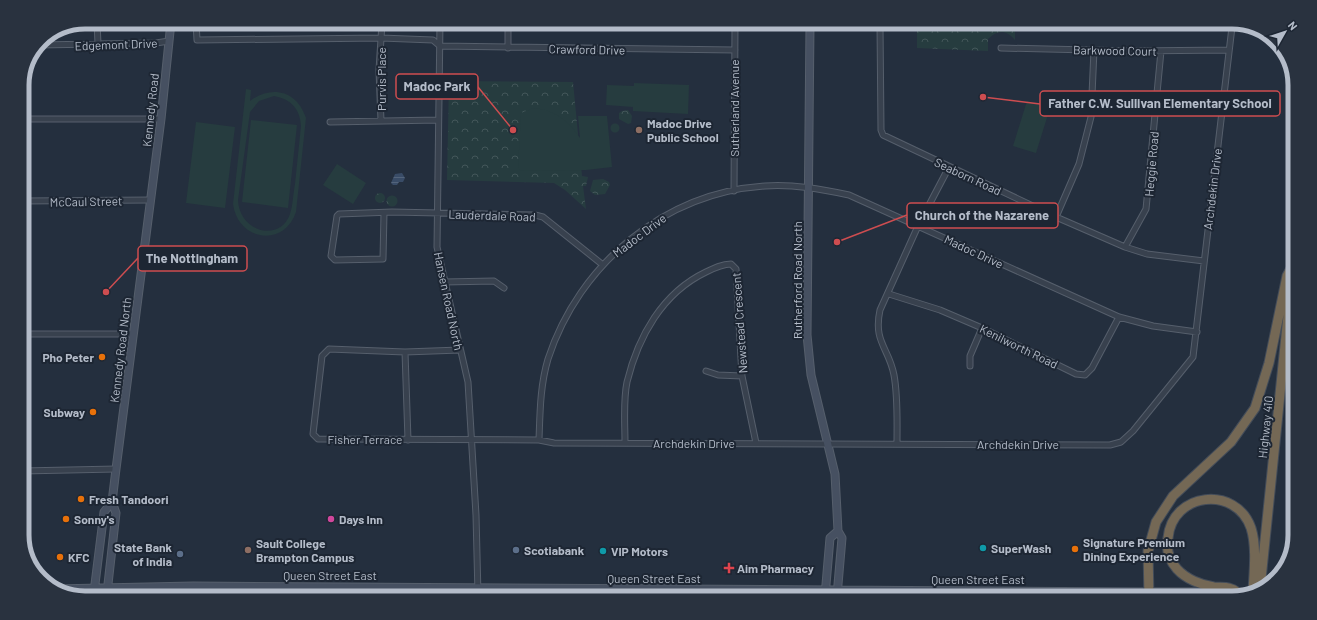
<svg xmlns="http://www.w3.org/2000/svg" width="1317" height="620" font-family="Barlow,sans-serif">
<defs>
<pattern id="park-crowns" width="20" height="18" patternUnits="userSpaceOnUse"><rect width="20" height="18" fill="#263c3f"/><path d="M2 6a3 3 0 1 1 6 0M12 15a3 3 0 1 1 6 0" fill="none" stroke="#435659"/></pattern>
<pattern id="water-rules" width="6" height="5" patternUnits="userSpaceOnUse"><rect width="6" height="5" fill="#394c67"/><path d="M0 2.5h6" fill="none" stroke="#53647b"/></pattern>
</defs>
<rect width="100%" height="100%" fill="#242f3e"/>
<!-- park -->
<path fill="url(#park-crowns)" d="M917,25L1015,26V40C1006,29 997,30 988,39V51L917,48Z
M449,81L573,82L582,176L588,177L586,186H583L586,209L565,190L554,183L447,180Z
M628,110L632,116L631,123L628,124L619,119V113L622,111Z
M610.5 128a4.5 4.5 0 1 1 9 0a4.5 4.5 0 1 1-9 0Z
M603,179L609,182L610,185L605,194L595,195L590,191L593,180Z
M375 198a5 5 0 1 1 10 0a5 5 0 1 1-10 0Z
M386.5 201a5.5 5.5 0 1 1 11 0a5.5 5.5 0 1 1-11 0Z"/>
<!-- garden -->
<path fill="#263c3f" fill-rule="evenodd" d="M634,83L689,85L688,114L633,111V107L606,105L607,85L634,86Z
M246,89L251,90L250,101C271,85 297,90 306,118L296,212C284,248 238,241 233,204ZM274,96C291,99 300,109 301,126C299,145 297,164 295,184C293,194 293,205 290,214C280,243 239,232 238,200L250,112L259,101Z
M1027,101L1050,108L1036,153L1013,146Z
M534,108C555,110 569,121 580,138L578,116H607L612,167L586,170L521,171L518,168L521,113Z
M251,120L297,125L288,208L242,202Z
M196,122L235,127L225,208L186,203Z
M337,164L366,183L353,204L323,185Z"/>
<!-- water -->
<path fill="url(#water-rules)" d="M402,173L405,178L403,182H399L397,185H393L391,183L395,174Z"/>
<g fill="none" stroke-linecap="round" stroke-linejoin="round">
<!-- street casing -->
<g stroke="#565f6c" stroke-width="7">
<path id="street" d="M97,22L98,44
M196,22L197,40L381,38L433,40L440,46
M440,23L437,247L468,382L476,515L478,595
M880,25L881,130L883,135L1056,217L1125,247L1147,254L1204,261
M38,45L156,43L169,41
M440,46L735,50
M508,48V24
M1001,48L1131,51L1229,50
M22,119H161
M381,121L379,70L382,23
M330,122L438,120
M734,191L735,25
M22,201L151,200
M384,213L383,259L335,260L331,256L337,216L339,214L392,212L535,215L543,217L603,265
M1056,217L1079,164L1091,117L1094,50
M1125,247L1146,209L1161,51
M444,282L494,281L504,288
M889,294L940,310L982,328L1076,374L1085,375L1092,368L1119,317
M22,334H133
M460,350L405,352L329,349L322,356L313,434L318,439L539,440L554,443L1110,445L1121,442L1133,431L1193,357L1232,27
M405,352L408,440
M970,366V356L982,328
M706,371L718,375L742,376
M539,440C540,413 540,386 548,359C579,264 664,193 765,186C793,184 821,189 849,195L1119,317L1153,326L1197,332
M625,443C625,423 623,401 627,382C638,337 662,293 706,272C714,268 722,264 731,264L736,269L742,376L756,443
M897,443C897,421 898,397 894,375C889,348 873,342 880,310L918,226L949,167
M22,471L116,469"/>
</g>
<!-- secondary casing -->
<g stroke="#565f6c" stroke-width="9">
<path id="secondary" d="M810,25L807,335L811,375L835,474L838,531L842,538L837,596
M55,589L193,586L1149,592
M94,592L104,512L112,502
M107,593L116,513L112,502L116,469L161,119L171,22
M825,596L830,538L838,531"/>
</g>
<!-- primary casing -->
<g stroke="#414a57" stroke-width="10">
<path id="primary" d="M1149,592H1252"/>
</g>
<!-- highway casing -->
<g stroke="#434c59" stroke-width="11">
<path id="highway" d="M1260,589L1292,277
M1237,592C1230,586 1223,588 1214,587C1201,585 1186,579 1177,569C1169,560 1166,549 1168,538C1172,492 1236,485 1251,528C1257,547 1254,572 1253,591
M1149,598L1148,551L1156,522L1173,496L1231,442L1255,408L1269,363L1287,276L1293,265"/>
</g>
<!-- street -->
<use href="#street" stroke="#38414e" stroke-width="5"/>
<!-- secondary -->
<use href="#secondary" stroke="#465061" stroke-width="7"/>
<!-- primary -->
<use href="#primary" stroke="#56606e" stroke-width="8"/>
<!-- highway -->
<use href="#highway" stroke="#746855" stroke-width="9"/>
</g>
<!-- markers -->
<g fill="#8d6e63" stroke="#1d2633" stroke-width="1.5">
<circle cx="639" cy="130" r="4"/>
<circle cx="248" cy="550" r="4"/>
</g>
<g fill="#e8710a" stroke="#1d2633" stroke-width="1.5">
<circle cx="102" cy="357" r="4"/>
<circle cx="93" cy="412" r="4"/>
<circle cx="81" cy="499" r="4"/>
<circle cx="66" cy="519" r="4"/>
<circle cx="1075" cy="549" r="4"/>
<circle cx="60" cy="557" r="4"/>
</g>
<circle fill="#d1479c" stroke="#1d2633" stroke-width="1.5" cx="331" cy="519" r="4"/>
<g fill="#0f9aa8" stroke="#1d2633" stroke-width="1.5">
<circle cx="983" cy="548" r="4"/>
<circle cx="603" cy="551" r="4"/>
</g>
<g fill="#5c6f8a" stroke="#1d2633" stroke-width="1.5">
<circle cx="516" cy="550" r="4"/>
<circle cx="180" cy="554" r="4"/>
</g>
<path fill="#e0444e" stroke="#1d2633" stroke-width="1.5" d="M727 562h4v4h4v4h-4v4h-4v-4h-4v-4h4z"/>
<g text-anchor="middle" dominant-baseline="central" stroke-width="4" stroke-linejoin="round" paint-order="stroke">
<!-- street labels -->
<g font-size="12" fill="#b4bcc9" stroke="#1d2633">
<text transform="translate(116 44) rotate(-2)">Edgemont Drive</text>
<text transform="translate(587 49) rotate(1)">Crawford Drive</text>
<text transform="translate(1115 50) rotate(1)">Barkwood Court</text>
<text transform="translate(381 79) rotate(-90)">Purvis Place</text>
<text transform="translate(734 108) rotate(-90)">Sutherland Avenue</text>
<text transform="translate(150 110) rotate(-84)">Kennedy Road</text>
<text transform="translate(1151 164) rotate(-85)">Heggie Road</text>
<text transform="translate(968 176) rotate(25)">Seaborn Road</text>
<text transform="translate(1212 189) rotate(-83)">Archdekin Drive</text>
<text transform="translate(86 201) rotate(-1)">McCaul Street</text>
<text transform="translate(492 215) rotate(2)">Lauderdale Road</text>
<text transform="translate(639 235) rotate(-37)">Madoc Drive</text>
<text transform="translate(974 251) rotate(25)">Madoc Drive</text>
<text transform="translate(797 280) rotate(-90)">Rutherford Road North</text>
<text transform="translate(449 301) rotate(78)">Hansen Road North</text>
<text transform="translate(739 323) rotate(-94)">Newstead Crescent</text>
<text transform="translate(1019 346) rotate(26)">Kenilworth Road</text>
<text transform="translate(120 350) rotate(-83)">Kennedy Road North</text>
<text transform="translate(1265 427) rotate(-84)">Highway 410</text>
<text x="365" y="439">Fisher Terrace</text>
<text x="694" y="443">Archdekin Drive</text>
<text x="1018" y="444">Archdekin Drive</text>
<text x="330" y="575">Queen Street East</text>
<text x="654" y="578">Queen Street East</text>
<text x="978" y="579">Queen Street East</text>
</g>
<!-- poi labels -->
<g font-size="12" font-weight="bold" fill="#b4bcc9" stroke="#1d2633" text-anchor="start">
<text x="647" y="123">Madoc Drive<tspan x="647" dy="14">Public School</tspan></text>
<text x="94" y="357" text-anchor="end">Pho Peter</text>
<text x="85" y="412" text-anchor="end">Subway</text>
<text x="89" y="499">Fresh Tandoori</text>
<text x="74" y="519">Sonny's</text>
<text x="339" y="519">Days Inn</text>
<text x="1083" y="542">Signature Premium<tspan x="1083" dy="14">Dining Experience</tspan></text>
<text x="256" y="543">Sault College<tspan x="256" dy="14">Brampton Campus</tspan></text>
<text x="172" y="547" text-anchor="end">State Bank<tspan x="172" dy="14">of India</tspan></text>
<text x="991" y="548">SuperWash</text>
<text x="524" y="550">Scotiabank</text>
<text x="611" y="551">VIP Motors</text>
<text x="68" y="557">KFC</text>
<text x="737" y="568">Aim Pharmacy</text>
</g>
</g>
<!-- crop -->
<path d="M0 0H1317V620H0ZM85 29H1232A56 56 0 0 1 1288 85V535A56 56 0 0 1 1232 591H85A56 56 0 0 1 29 535V85A56 56 0 0 1 85 29Z" fill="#29323f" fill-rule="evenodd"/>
<path fill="none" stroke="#b4bcc9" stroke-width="5" d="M85 29H1232A56 56 0 0 1 1288 85V535A56 56 0 0 1 1232 591H85A56 56 0 0 1 29 535V85A56 56 0 0 1 85 29Z"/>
<!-- callouts -->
<path fill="none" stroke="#ce4d50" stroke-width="1.5" d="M513 130L478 87M983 97L1040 104M837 242L907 215M106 292L138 258"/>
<g fill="#ce4d50" stroke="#1d2633" stroke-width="1.5">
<circle cx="513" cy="130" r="4"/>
<circle cx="983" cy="97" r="4"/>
<circle cx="837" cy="242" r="4"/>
<circle cx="106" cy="292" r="4"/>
</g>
<g fill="#1d2633" stroke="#ce4d50" stroke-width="1.5">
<rect x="396" y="74" width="82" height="25" rx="4"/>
<rect x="1040" y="91" width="240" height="25" rx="4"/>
<rect x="907" y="203" width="151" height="25" rx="4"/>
<rect x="138" y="246" width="109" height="25" rx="4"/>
</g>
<g font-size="13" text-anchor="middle" font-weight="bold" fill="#b4bcc9">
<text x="437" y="91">Madoc Park</text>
<text x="1160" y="108">Father C.W. Sullivan Elementary School</text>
<text x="982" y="220">Church of the Nazarene</text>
<text x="192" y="263">The Nottingham</text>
</g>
<!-- north arrow -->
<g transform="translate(1285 32) rotate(51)" stroke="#1d2633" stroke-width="3" paint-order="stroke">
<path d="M0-3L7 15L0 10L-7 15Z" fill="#b4bcc9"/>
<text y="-6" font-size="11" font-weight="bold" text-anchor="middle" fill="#b4bcc9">N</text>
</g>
</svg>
